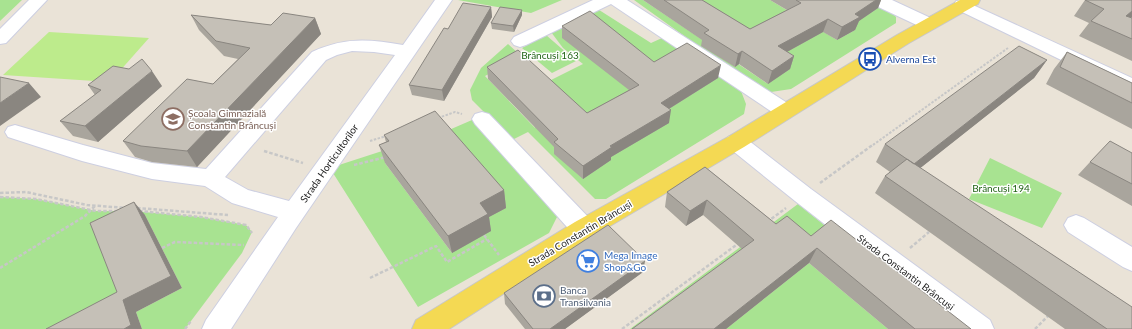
<svg xmlns="http://www.w3.org/2000/svg" width="1132" height="329" font-family="Lato,sans-serif">
<rect width="100%" height="100%" fill="#eae3d7"/>
<!-- green -->
<path fill="#a8e391" fill-rule="evenodd" d="M0,0H22L0,21Z
M458,0H562L531,13Z
M634,0H643L768,84L679,0H770L837,40L855,30L805,0L861,19L879,7L864,0L889,9L896,17V23L791,89L771,92L754,86Z
M596,8L651,43L662,38L741,91L746,104L744,114L606,199H595L528,132L512,140L472,100L470,90L481,68L508,44L549,81L583,64L563,48L551,32ZM516,60L535,128L485,76Z
M546,35L576,61L552,73L522,48Z
M472,120L543,192L559,213L549,233L418,307L333,173L339,165L413,141L385,163L452,253L442,133Z
M990,158L1062,193L1042,228L969,199Z
M0,197L36,199L96,211H132L201,217L246,225L252,232L242,253L185,329H142L136,312L182,288L145,215L130,304L84,329H0Z
M798,204L954,329L823,235L648,329H630Z
M809,263L888,329H726Z"/>
<!-- pitch -->
<path fill="#bdeb8c" d="M49,32L149,38L110,82L3,75Z"/>
<g fill="none" stroke-linecap="round" stroke-linejoin="round">
<!-- minor casing -->
<g stroke="#cdcfe1" stroke-width="2">
<path id="minor" d="M29,0H47L6,43L0,44V29Z
M435,0H452L296,228L231,329H202L206,320L278,217L232,203L205,186L152,179L82,161L8,137L5,132L8,127L15,125L83,145L152,163L206,169L312,52C344,37 369,39 403,45ZM352,51L374,52L395,55L289,201L248,190L225,177L326,60L337,55Z
M593,0H627L792,106L795,111L792,116L785,118L778,116L611,4L526,45L520,47L514,45L511,41L514,37Z
M870,0H892L935,20L938,24L935,28L929,29L923,28L872,4Z
M962,0L1132,78V92L1125,91L956,9L954,5L956,1Z
M482,112L489,114L593,222L596,229L593,236L584,239L575,236L475,124L472,119L475,114Z
M736,134L744,137L811,189L990,320L994,329H959L795,201L728,147L725,142L728,137Z
M1076,215L1084,218L1132,247V271L1123,267L1068,232L1064,225L1068,218Z"/>
</g>
<!-- major casing -->
<g stroke="#c7c7c7" stroke-width="2">
<path id="major" d="M960,0H980L978,4L909,43L744,147L593,236L449,329H412L416,320L575,222L728,137L897,35Z"/>
</g>
<!-- path-far1 -->
<path stroke="#c7c7c7" stroke-width="2" stroke-dasharray="2.5 1.5" stroke-linecap="butt" d="M438,118L455,112L462,114
M370,141L386,136
M873,145L1008,48"/>
<!-- path -->
<path stroke="#c7c7c7" stroke-width="2.5" stroke-dasharray="3.5 2" stroke-linecap="butt" d="M264,151L303,163
M354,165L386,157
M820,183L874,144
M0,193L26,192L87,205L126,208
M0,197L36,199L96,211H118
M137,208L228,215
M139,211L201,217L246,225L252,233
M767,222L786,208
M484,235L499,255
M162,248L175,242L244,245
M910,248L929,232
M0,268L85,216L96,205
M370,278L436,246L447,262L487,239
M185,329L191,321
M622,329L739,243
M1035,329L1048,316"/>
<!-- minor -->
<use href="#minor" fill="#fff" fill-rule="evenodd"/>
<!-- major -->
<use href="#major" fill="#f4d953" fill-rule="evenodd"/>
</g>
<!-- wall -->
<path fill="#a9a59d" d="M643,0H702L750,29L787,10L770,0H881L878,8L859,21L855,30L837,40L823,32L787,52L794,56L790,69L768,84L739,64L735,67L701,46L702,40Z
M1085,0H1132V17L1131,18H1132V61L1079,36L1089,23L1074,16Z
M491,7L492,17L444,101L412,95L409,85L448,29Z
M191,15L271,25L315,18L321,34L197,167L152,162L135,157L123,141L213,84L238,59L224,56L199,30Z
M522,15L514,32L492,29L491,23Z
M562,26L654,62L718,78L669,109V123L611,157V160L583,179L554,154V147L488,79L487,67L587,113L629,90L562,38Z
M1067,52L1132,83V129L1046,84L1054,69Z
M1047,60L1034,78L920,168L1132,329H1065L875,193L885,176L890,172L876,162L885,144Z
M88,85L162,86L98,142L73,136L60,121L95,95Z
M384,135L504,190L506,208L489,217L491,231L452,253L385,163L379,145L386,142Z
M1132,153V206L1078,175L1090,162Z
M705,167L776,224L811,236L971,329H888L809,263L726,329H632L742,249L703,215L686,226L665,207L667,192Z
M643,272L565,329H525L505,304L504,293Z"/>
<!-- shaded-wall -->
<path fill="#8a8680" d="M876,0H881L878,8L859,21L855,30L837,40L842,27L855,14Z
M491,7L492,17L444,101L442,90Z
M522,10V15L514,32L513,26Z
M1132,11V17L1114,31L1126,16Z
M315,18L321,34L197,167L187,151Z
M828,19L823,32L774,59L778,46Z
M742,51L739,64L735,67L738,54Z
M794,56L790,69L768,84L772,71Z
M1047,60L1034,78L904,181L914,164Z
M721,65L718,78L659,115L661,103Z
M152,71L162,86L98,142L85,126Z
M29,83L41,97L0,126V103Z
M671,110L669,123L611,157V160L583,179V166L610,146Z
M504,190L506,208L489,217L491,231L452,253L448,236L480,203Z
M707,200L703,215L686,226L690,211Z
M134,202L145,215L182,288L136,312L142,329H124L123,300Z
M817,248L809,263L726,329H714Z
M645,261L643,272L565,329H550Z"/>
<!-- building -->
<path fill="#c5c0b7" stroke="#8a8680" d="M664,0H702L750,29L801,3L796,0H876L855,14L860,17L842,27L828,19L778,46L794,56L772,71L742,51L738,54L704,33L709,30Z
M1085,0H1132V11L1126,16L1132,18V39L1091,21L1104,9Z
M463,3L491,7L442,90L409,85L444,28L448,29Z
M500,7L522,10L513,26L491,23Z
M590,11L654,62L687,43L721,65L661,103L671,110L610,146L612,147L583,166L554,142L558,139L487,67L518,50L587,113L639,85L562,26Z
M283,13L315,18L187,151L141,146L123,141L187,79L213,84L250,48L216,41L191,15L271,25Z
M1019,46L1047,60L914,164L885,144Z
M1067,52L1132,83V103L1060,67Z
M142,59L152,71L85,126L60,121L101,90L88,85L113,66L129,69Z
M0,77L29,83L0,103Z
M435,111L504,190L480,203L488,214L448,236L379,145L389,141L384,135Z
M1110,141L1132,153V184L1090,162Z
M907,159L1132,307V329H1107L885,176Z
M705,167L776,224L787,216L811,236L831,220L971,329H915L817,248L714,329H632L754,240L707,200L690,211L667,192Z
M134,202L171,276L123,300L131,325L124,329H46L117,292L90,223Z
M608,225L645,261L550,329H533L504,293Z"/>
<!-- icons -->
<defs>
<g id="bus-ring" transform="scale(1.15)"><circle r="9.5" fill="#fff" stroke="#1a4fb4" stroke-width="1.5"/><path d="M-5-6H5V4H4V6H2V4H-2V6H-4V4H-5ZM-3.5-4V0h7V-4ZM-3.5 1.2v1.5H-2V1.2ZM2 1.2v1.5H3.5V1.2Z" fill="#1a4fb4"/></g>
<g id="school-ring" transform="scale(1.15)"><circle r="9.5" fill="#fff" stroke="#8d6e63" stroke-width="1.5"/><path d="M0-5L7-2L0 1L-7-2ZM-4 1L0 2.5L4 1V4Q0 6-4 4Z" fill="#8d6e63"/></g>
<g id="supermarket-ring" transform="scale(1.15)"><circle r="9.5" fill="#fff" stroke="#3f7fe0" stroke-width="1.5"/><path d="M-6-5.5h2.5l.6 2H6L4.5 2H-2.5L-4.4-4H-6ZM-1.5 3.2a1.3 1.3 0 1 0 .1 0ZM3 3.2a1.3 1.3 0 1 0 .1 0Z" fill="#3f7fe0"/></g>
<g id="bank-ring" transform="scale(1.15)"><circle r="9.5" fill="#fff" stroke="#5c6f8a" stroke-width="1.5"/><path d="M-6-4H6V4H-6ZM0-2.3a2.3 2.3 0 1 0 0 4.6a2.3 2.3 0 1 0 0-4.6Z" fill="#5c6f8a"/></g>
</defs>
<g fill-rule="evenodd">
<use href="#bus-ring" x="870" y="59"/>
<use href="#school-ring" x="173" y="119"/>
<use href="#supermarket-ring" x="588" y="261"/>
<use href="#bank-ring" x="544" y="296"/>
</g>
<g text-anchor="middle" dominant-baseline="central" stroke-width="3" stroke-linejoin="round" paint-order="stroke">
<!-- park labels -->
<g font-size="10" fill="#226417" stroke="#fff">
<text x="550" y="55">Brâncuși 163</text>
<text x="1001" y="188">Brâncuși 194</text>
</g>
<!-- transit labels -->
<g font-size="10" fill="#164399" stroke="#fff" text-anchor="start">
<text x="886" y="59">Alverna Est</text>
</g>
<!-- education labels -->
<g font-size="10" fill="#785e54" stroke="#fff" text-anchor="start">
<text x="188" y="113">Școala Gimnazială<tspan x="188" dy="12">Constantin Brâncuși</tspan></text>
</g>
<!-- street labels -->
<g font-size="10" fill="#272727" stroke="#fff">
<text transform="translate(329 163) rotate(-55)">Strada Horticultorilor</text>
<text transform="translate(580 233) rotate(-31)">Strada Constantin Brâncuși</text>
<text transform="translate(906 272) rotate(37)">Strada Constantin Brâncuși</text>
</g>
<!-- shop labels -->
<g font-size="10" fill="#366cbe" stroke="#fff" text-anchor="start">
<text x="604" y="255">Mega Image<tspan x="604" dy="12">Shop&amp;Go</tspan></text>
</g>
<!-- service labels -->
<g font-size="10" fill="#4e5e75" stroke="#fff" text-anchor="start">
<text x="560" y="290">Banca<tspan x="560" dy="12">Transilvania</tspan></text>
</g>
</g>
</svg>
